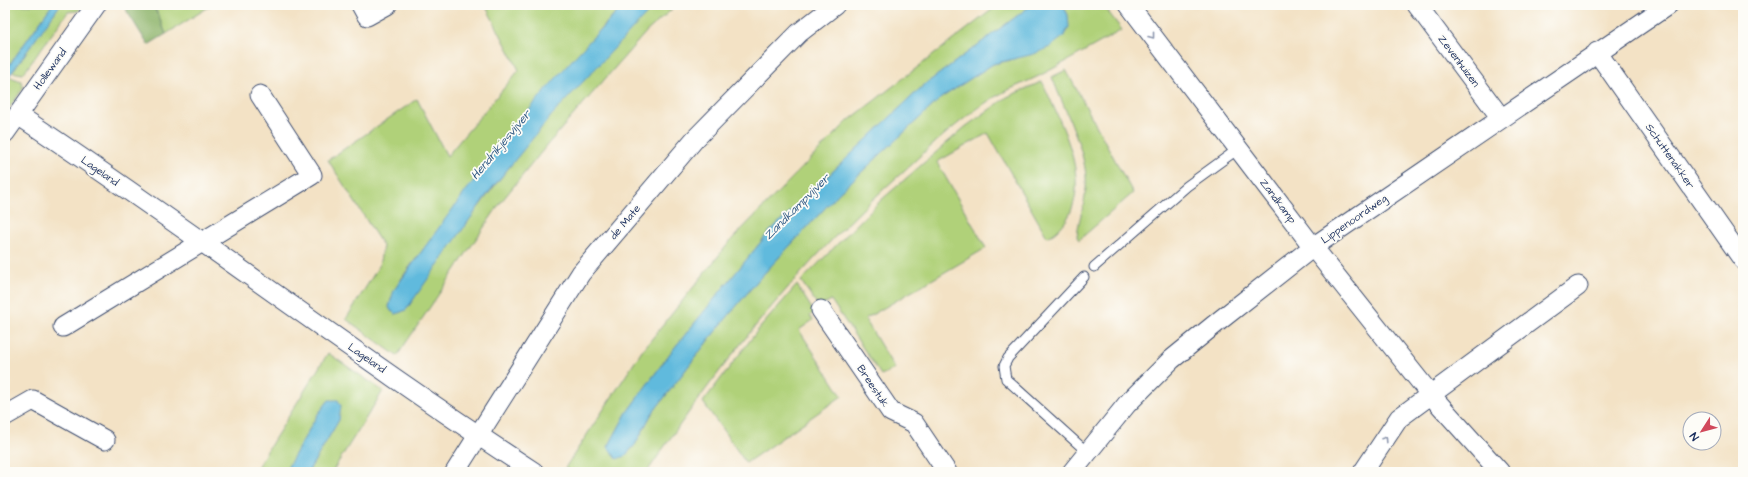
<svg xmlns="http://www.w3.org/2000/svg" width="1748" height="477" font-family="'Architects Daughter',sans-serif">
<rect width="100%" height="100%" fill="#fdfcf7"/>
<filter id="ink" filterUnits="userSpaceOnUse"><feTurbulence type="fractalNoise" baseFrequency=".025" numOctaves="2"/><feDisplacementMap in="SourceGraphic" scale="8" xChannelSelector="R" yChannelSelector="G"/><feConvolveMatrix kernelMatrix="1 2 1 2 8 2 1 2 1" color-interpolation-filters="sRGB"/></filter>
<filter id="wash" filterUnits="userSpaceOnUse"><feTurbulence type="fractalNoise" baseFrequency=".012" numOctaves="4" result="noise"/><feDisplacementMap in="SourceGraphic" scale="16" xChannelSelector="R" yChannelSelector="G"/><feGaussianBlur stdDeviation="0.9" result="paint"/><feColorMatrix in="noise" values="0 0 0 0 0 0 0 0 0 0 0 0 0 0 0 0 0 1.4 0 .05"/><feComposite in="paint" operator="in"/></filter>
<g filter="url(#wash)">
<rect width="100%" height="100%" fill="#f3e2c5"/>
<!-- green -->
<path fill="#b0d179" stroke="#66806c" d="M5,5H52L9,65L8,76L21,81L23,88L5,114Z
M60,5H83L78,11L68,12L23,74L12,72Z
M141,5H212L166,34L156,10L153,7L146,8Z
M485,5H625L604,25C544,97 482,167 428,243C414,262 394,283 389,307L391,311L396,314L406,310C479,201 560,96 655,5H677L647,31L548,144L501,202L397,356L346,319L379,266L383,246L328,160L417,99L447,156L519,70Z
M998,5H1034L1029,7L924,85L769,232L671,352L627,412L608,447L625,456L635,445L651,415L710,338L759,279L839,193L941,98L993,64L1012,60L1068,15L1063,5H1103L1122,30C1095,45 1068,61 1041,75C1025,83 1008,89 993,98C962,118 933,144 906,169C803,260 724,359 647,472H571L565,468L642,351L732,239L848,121Z
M1066,70L1133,193L1079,240L1077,237C1078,220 1085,205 1086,188C1089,155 1064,109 1052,77Z
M1041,82L1043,83C1060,123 1092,177 1067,219C1062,226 1056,234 1047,237L988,133L937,162L986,248L865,319L895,369L881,375L831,300L819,307L801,281L880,201L965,127L1007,97Z
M797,285L814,312L810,316L813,320L799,330L842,396L746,463L703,402L758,330Z
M328,353L383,391L332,472H308L339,420L329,400L318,414L285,472H254Z"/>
<!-- forest -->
<path fill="#8cb369" stroke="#547164" d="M123,5H141L146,8L153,7L158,15L166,34L148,45Z"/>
<!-- water -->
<path fill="#60badd" stroke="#3e749e" d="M52,5H60L5,82V71Z
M625,5H655L551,116L489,192L406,310L396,314L391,311L389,307L394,290C465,191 537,90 625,5Z
M1034,5H1063L1068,15L1069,27L1063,37L1050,47L1034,54L993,64L941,98L839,193L759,279L710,338L651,415L635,445L625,456L617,459L608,447L627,412L671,352L769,232L924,85L1029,7Z
M329,400H338L341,406L339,420L308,472H285L318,414Z"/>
</g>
<g filter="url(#ink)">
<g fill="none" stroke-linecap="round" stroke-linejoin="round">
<!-- lane casing -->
<g stroke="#3b4a6d" stroke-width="11">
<path id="lane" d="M1094,267L1187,186L1238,149
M1084,277L1008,358L1004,366L1006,379L1087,452"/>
</g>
<!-- street casing -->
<g stroke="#3b4a6d" stroke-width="21">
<path id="street" d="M361,5L367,16L387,5
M1129,5L1313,247L1430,394L1500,472
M1417,5L1501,118
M1597,52L1743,260
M18,115C192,230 358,358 534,472
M5,133L96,5
M821,310L891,412L914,423L947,472
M63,327L312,175L260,95
M5,416L33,400L105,440
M455,472L581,273L694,140L799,33L835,5
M1072,472L1127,404L1171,360L1219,321L1313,247L1668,5
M1363,472L1399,418L1578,286"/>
</g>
<!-- lane -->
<use href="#lane" stroke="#fff" stroke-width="9"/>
<!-- street -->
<use href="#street" stroke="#fff" stroke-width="19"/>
</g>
<!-- one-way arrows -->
<defs><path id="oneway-chevron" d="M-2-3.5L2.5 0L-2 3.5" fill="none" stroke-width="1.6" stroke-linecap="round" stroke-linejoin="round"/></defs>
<g stroke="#8d97ae">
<use href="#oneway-chevron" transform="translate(1152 36) rotate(52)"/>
<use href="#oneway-chevron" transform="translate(1385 439) rotate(-57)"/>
</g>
</g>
<g text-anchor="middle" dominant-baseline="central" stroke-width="3.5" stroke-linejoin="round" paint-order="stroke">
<!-- street labels -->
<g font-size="11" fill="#1b2f5e" stroke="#fdfcf7">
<text transform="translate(1459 61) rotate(53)">Zevenhuizen</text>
<text transform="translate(50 69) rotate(-54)">Hollewand</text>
<text transform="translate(1670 156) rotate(55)">Schuttenakker</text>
<text transform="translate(100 171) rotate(35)">Lageland</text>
<text transform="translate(1278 201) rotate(53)">Zandkamp</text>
<text transform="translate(1354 219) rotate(-35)">Lippenoordweg</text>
<text transform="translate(625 222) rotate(-50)">de Mate</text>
<text transform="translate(367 358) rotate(35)">Lageland</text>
<text transform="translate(873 386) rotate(56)">Breestuk</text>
</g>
<!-- water labels -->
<g font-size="12" font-style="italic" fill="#305984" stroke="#fdfcf7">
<text transform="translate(501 145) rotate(-50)">Hendrikjesvijver</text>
<text transform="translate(797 207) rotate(-45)">Zandkampvijver</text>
</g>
</g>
<!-- margin -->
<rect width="1748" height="477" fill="none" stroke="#fdfcf7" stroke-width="20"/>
<!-- north arrow -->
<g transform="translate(1702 431) rotate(234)"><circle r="19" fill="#fdfcf7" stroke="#a3aaba"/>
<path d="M0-3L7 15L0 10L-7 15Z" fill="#d1495b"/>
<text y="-6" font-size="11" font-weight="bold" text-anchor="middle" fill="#1b2f5e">N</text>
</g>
</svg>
